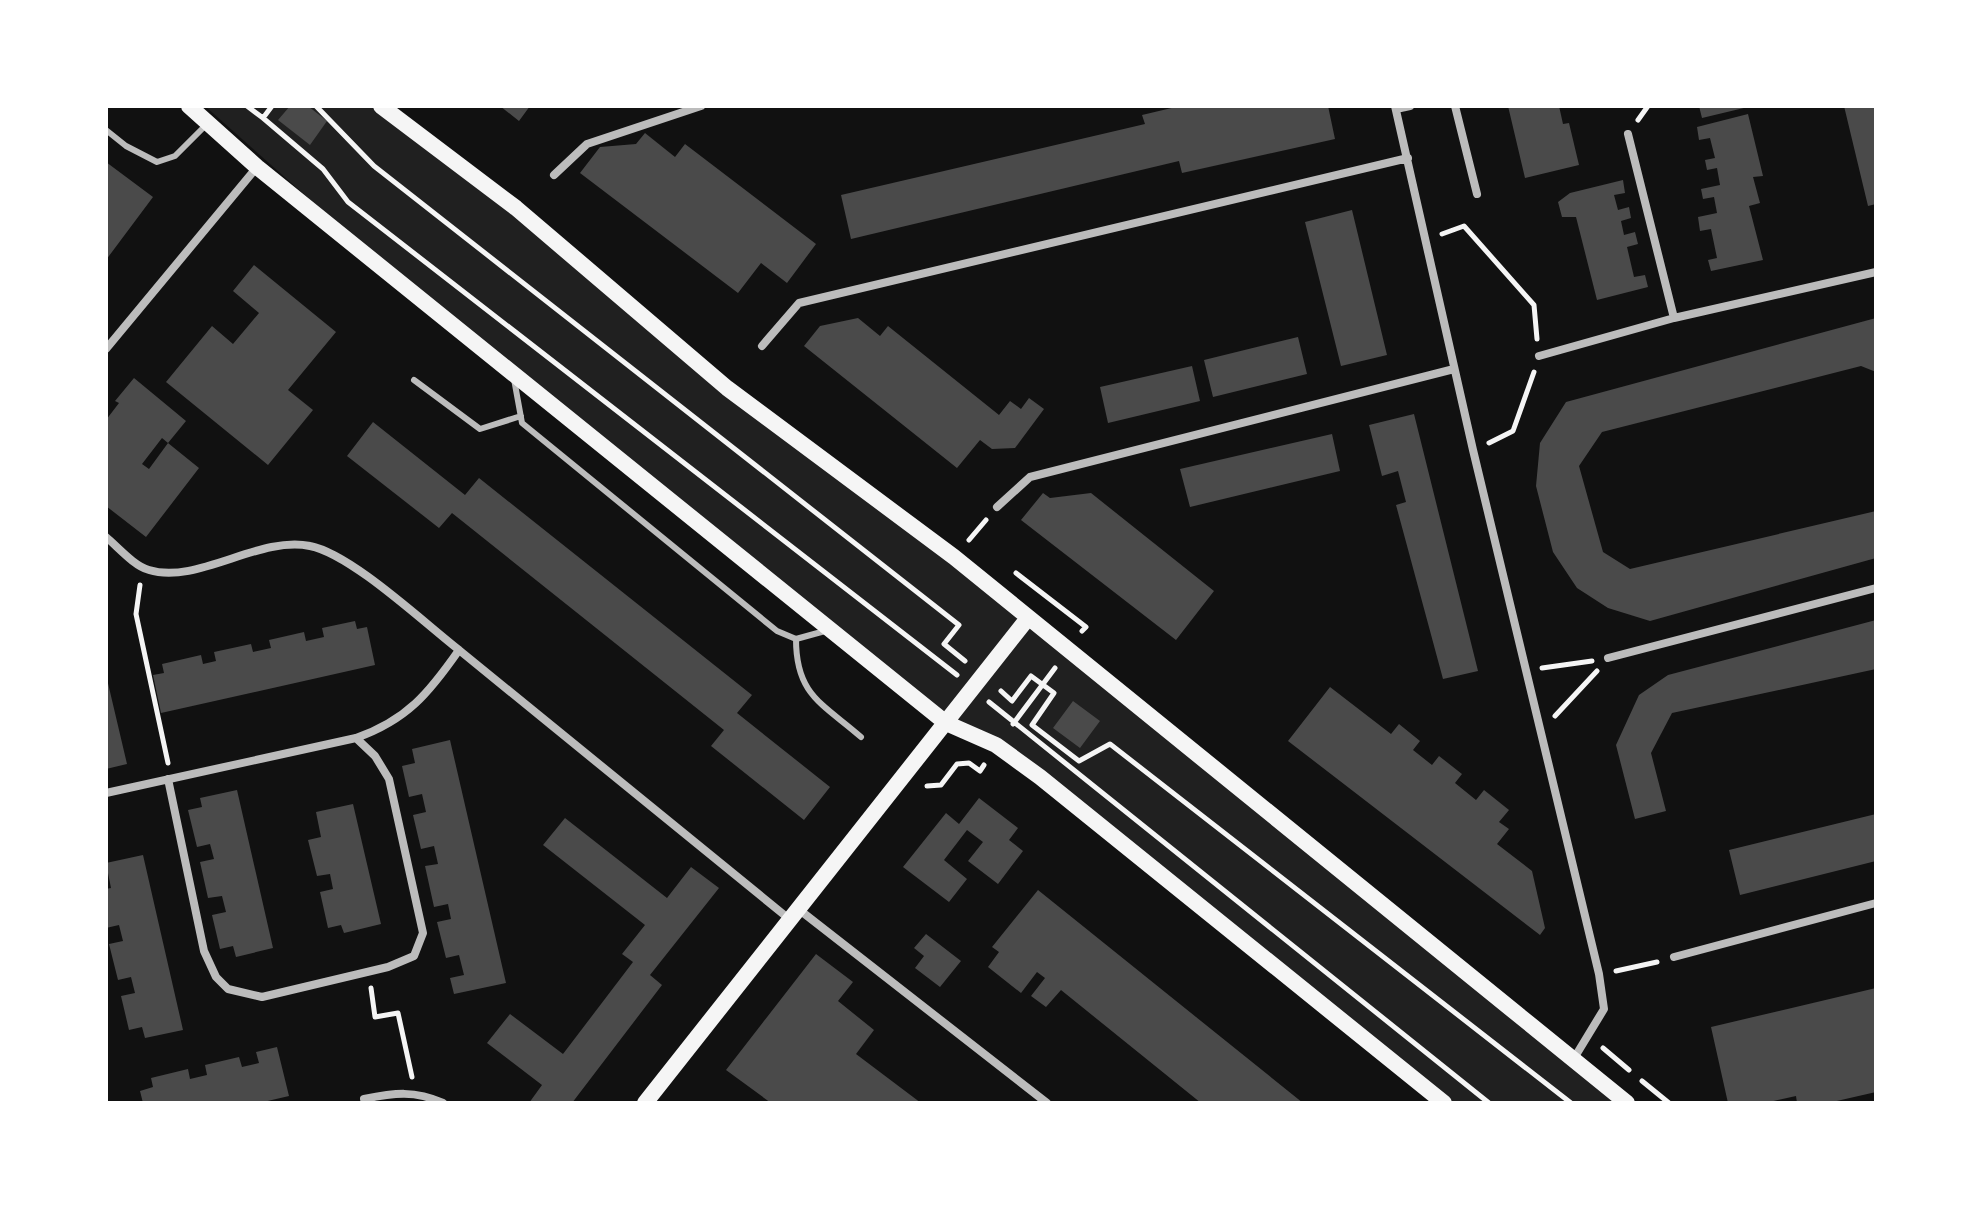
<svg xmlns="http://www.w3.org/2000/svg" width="1982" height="1209" font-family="Georgia,serif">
<rect width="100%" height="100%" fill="#111"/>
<!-- green -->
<path fill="#202020" d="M205,106H381L727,388L954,557L1627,1103H1444L1040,777L946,723L388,269Z"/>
<!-- building -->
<path fill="#4a4a4a" d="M290,106H308L327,121L310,145L278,120Z
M500,106H530L519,121Z
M1180,106H1328L1335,139L1182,173L1179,161L851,239L841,195L1145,124L1142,115Z
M1508,106H1559L1563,124L1569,123L1579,165L1525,178Z
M1699,106H1748V107L1702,118Z
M1844,106H1876V204L1868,206Z
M1748,114L1763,176L1753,177L1760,203L1749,206L1763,260L1711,271L1708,260L1717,258L1711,229L1700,231L1698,217L1717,213L1714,197L1703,199L1701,189L1720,185L1717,168L1707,170L1705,160L1715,158L1710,138L1699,140L1697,127Z
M645,133L675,157L685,144L816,244L787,283L761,263L738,293L580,173L600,147L636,144Z
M106,162L153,197L106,260Z
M1623,180L1625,193L1614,195L1618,210L1629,207L1631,218L1621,221L1624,235L1635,232L1638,244L1627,247L1634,277L1645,275L1648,287L1597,300L1576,217H1562L1558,202L1570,193Z
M1352,210L1387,355L1341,366L1305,222Z
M254,265L336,332L288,390L313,410L268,465L166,382L212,326L233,344L259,313L233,291Z
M858,318L880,336L888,326L999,415L1010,401L1021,409L1029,398L1044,409L1015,448L992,449L980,440L957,468L804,346L820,326Z
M1876,318V372L1861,366L1602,432L1579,466L1603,552L1630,569L1876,511V558L1650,621L1608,608L1577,588L1553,552L1536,486L1540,443L1566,402Z
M1298,337L1307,374L1213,397L1204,360Z
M1192,366L1200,401L1108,423L1100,387Z
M134,378L186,421L168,443L162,438L142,464L149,469L168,443L199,468L146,537L106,506V420L119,403L115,401Z
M1414,414L1478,671L1443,679L1396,505L1406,502L1398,471L1382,476L1369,425Z
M373,422L465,495L479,478L752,695L737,713L830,787L804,820L711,746L724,730L452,513L439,528L347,456Z
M1332,434L1340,471L1190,507L1180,469Z
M1043,493L1050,498L1091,493L1214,591L1176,640L1021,520Z
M1876,620V669L1672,713L1651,753L1666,811L1635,819L1616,745L1639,695L1668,675Z
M355,621L357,629L367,627L375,665L161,713L153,675L164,673L162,664L201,655L203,664L216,661L214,652L251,644L253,652L271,648L269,640L304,632L306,641L324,637L322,628Z
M107,679L127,764L106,769V680Z
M1330,687L1391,734L1399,724L1420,741L1413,750L1432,765L1439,756L1462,774L1455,783L1476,800L1484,790L1509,810L1499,822L1509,829L1497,844L1532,871L1545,928L1540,935L1288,741Z
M1073,701L1100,721L1080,748L1053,728Z
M450,740L506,983L454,994L450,978L464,975L459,955L446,958L437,922L451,919L448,904L434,907L425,866L438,864L434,846L421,849L413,815L426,812L422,794L409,797L402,766L415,763L412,749Z
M237,790L273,948L236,957L233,946L220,949L212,915L226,912L222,896L208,898L200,862L214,859L210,844L197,847L188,810L202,807L200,798Z
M979,798L1018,828L1009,840L1023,851L998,884L968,861L983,842L967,830L944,860L967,879L949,902L903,867L946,813L959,824Z
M353,804L381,924L344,933L341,925L328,928L320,892L333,889L330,874L317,876L308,840L321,837L316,812Z
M1876,814V861L1740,895L1729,850Z
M565,818L667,898L691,867L719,888L650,975L662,985L572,1103H529L542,1085L487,1043L510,1014L563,1054L633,962L622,954L645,925L543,845Z
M143,855L183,1030L145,1038L142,1027L129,1030L121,996L135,993L131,977L118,980L109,944L123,941L119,925L106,928V889L111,888L106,863Z
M1038,890L1303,1103H1201L1061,990L1046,1007L1031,996L1045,978L1037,972L1021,993L988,967L999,952L992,947Z
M926,934L961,961L940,987L915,968L924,956L914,948Z
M816,954L853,982L838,1001L874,1030L856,1054L921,1103H771L726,1070Z
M1876,988V1092L1828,1103H1797L1796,1096L1765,1103H1728L1711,1027Z
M277,1047L289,1096L259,1103H143L140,1091L153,1087L151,1078L188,1069L190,1079L207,1075L205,1065L239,1057L242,1067L259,1063L256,1052Z"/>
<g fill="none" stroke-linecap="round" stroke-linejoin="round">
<!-- path -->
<path stroke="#f5f5f5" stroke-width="5" d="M247,106L263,118L272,106
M316,106L374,166L959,625L944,644L965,661
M263,118L323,169L348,202L957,675
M1638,120L1648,106
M1442,234L1464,226L1534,305L1537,339
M1489,443L1513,431L1534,372
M969,540L986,520
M1016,573L1086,627L1082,631
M140,585L136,614L168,763
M1542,668L1592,661
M1001,691L1012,701L1031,676L1054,693L1032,725L1079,761L1110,744L1571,1103
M989,702L1489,1103
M1555,716L1597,671
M1013,724L1055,668
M927,786L941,785L957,764L969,763L980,771L984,765
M1616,971L1657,962
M371,988L375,1017L398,1013L412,1077
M1603,1048L1629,1070
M1642,1081L1669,1103"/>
<!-- service -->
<path stroke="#bcbcbc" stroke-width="6" d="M106,130L126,146L157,162L175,156L206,125
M514,379L522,423L777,631L796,639L825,631
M414,380L480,429L521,416
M796,639C796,695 822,703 861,737"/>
<!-- minor -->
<path stroke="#bcbcbc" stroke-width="8" d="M1395,106L1473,450L1599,974L1604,1009L1573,1060
M1455,106L1477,194
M1396,109L1410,106
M1628,134L1674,318
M554,175L587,144L701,106
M762,346L799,303L1408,158
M106,349L257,167
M1539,356L1674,318L1876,272
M997,507L1030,477L1454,369
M106,537C118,547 134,566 149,570C197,585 260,535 310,546C351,554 423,622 459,650
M1608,658L1876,588
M168,779L204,951L216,977L228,989L262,997L388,967L414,956L423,933L389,779L375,756L356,738
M106,793L356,738C407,720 429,693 459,650L788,918
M797,908L1047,1103
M1674,957L1876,903
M364,1099C394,1093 415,1090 443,1103"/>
<!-- secondary -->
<path stroke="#f5f5f5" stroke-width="16" d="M189,106L257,167L946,723L996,745L1040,777L1444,1103
M381,106L516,208L727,388L954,557L1627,1103
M645,1103L1028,618"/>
</g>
<!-- border -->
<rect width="1982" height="1209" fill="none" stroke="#ffffff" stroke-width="216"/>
</svg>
